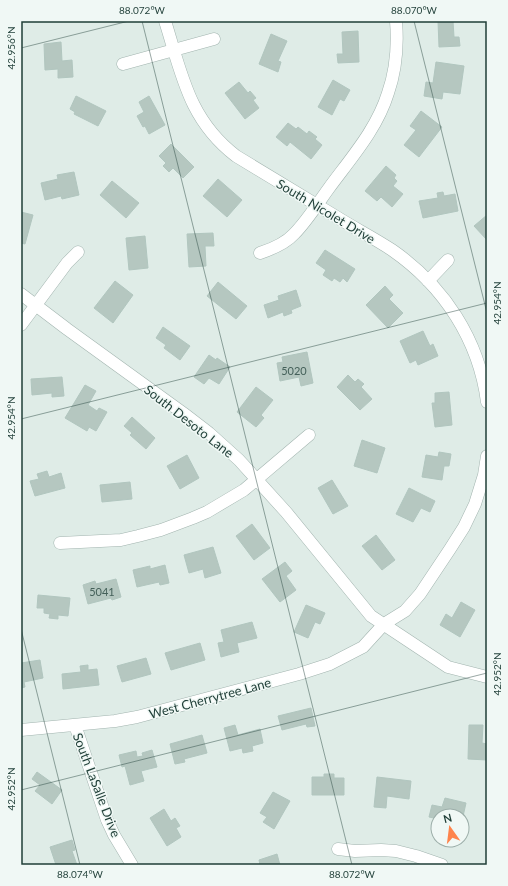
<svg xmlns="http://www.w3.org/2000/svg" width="508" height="886" font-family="Lato,sans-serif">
<rect width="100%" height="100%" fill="#dfece7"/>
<!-- building -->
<path fill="#b5c7c0" stroke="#b1c6bf" d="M438,21H453L454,37H459L460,46L439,47Z
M358,31L359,62L338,63L337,54H343L342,32Z
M271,34L287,41L278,61L281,62L278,72L259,64Z
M61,42L62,61L72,60L73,77L58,78V69L45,70L44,44Z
M436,62L464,66L460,94L443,92L442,99L424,96L426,82L433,83Z
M333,80L350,90L344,101L340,99L332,115L318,107Z
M239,82L248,93L250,91L256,98L253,100L259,108L245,119L225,93Z
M76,96L106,111L98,126L74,114L75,112L70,109Z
M149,96L165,125L149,134L145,126L143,127L137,116L144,112L139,102Z
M421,111L442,127L419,157L404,145L416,130L410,126Z
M288,123L296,129L298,127L307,134L309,131L317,137L315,139L322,145L311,159L290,142L287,146L276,137Z
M171,144L194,167L183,178L173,168L169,172L163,166L166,163L159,156Z
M386,166L396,175L394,178L397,181L393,186L403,194L392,207L381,197L377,201L365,191Z
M74,172L79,195L62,199L61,196L45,200L41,183L58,179L57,175Z
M218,179L242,200L227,217L203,196Z
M112,181L139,203L126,218L100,195Z
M443,192L444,196L455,194L458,211L423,218L419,201L438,198L437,193Z
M21,212L33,215L25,244L21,243Z
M487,215V240L474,226Z
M213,233L214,246H205L206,266L189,267L187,234Z
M145,236L148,268L129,270L126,238Z
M325,250L355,269L347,282L343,278L340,282L334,278L332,281L323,275L326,270L316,263Z
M115,281L133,295L113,323L94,308Z
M218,282L247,306L236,319L207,296Z
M385,286L393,295L389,299L403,313L388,328L366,305Z
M296,290L301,306L291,310L292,313L284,316L283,312L268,318L264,305L279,300L278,296Z
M163,327L190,346L180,360L164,348L166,345L156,338Z
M423,331L430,346L433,344L438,356L418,365L416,360L410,363L400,341Z
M307,352L313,383L301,386L299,377L280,381L277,363L283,362L282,357Z
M209,355L216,360L217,358L230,367L219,384L209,378L204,384L194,377Z
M348,375L355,382L358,379L364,384L361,387L372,399L360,410L337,387Z
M62,377L64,396L52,397V393L32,395L31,379Z
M85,385L96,391L88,405L97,411L99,408L107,412L96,431L89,427L87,431L65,418Z
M256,387L273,400L261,415L264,418L256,427L237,412Z
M449,392L452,425L435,427L432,403H435V393Z
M132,417L155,438L146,449L130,435L132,433L124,426Z
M362,440L385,448L377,473L354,466Z
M439,452L451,454L449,466H444L442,480L422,477L426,455L438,457Z
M187,455L199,478L180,489L167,466Z
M47,471L49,477L61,473L65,488L35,496L30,481L39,479L37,474Z
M332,480L348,506L333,514L318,488Z
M130,482L132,499L102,502L100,485Z
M409,488L435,501L430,512L421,508L413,522L396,514Z
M252,524L270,548L254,560L236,536Z
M376,535L395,560L382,570L362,546Z
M213,547L221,573L205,578L203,569L189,573L184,555Z
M285,562L292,571L286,576L296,590L280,602L262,579Z
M165,565L169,583L160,585L159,582L137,587L133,570L150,566V569Z
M116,579L121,597L112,600L111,598L88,604L83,585L95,581L96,584Z
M38,595L70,598L68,616L58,615V619L49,618L50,614L44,613V608H37Z
M461,602L475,610L460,637L440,625L446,614L452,618Z
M306,605L325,613L320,624L315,622L308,638L294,632Z
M252,622L257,638L237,643L239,652L221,657L218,643L224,642L221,630Z
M200,643L205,660L171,670L165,653Z
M146,658L151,674L122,682L117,666Z
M40,660L43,678L24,682L25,687L21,688V663Z
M88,665V670L97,669L99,685L63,689L62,674L81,672L80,666Z
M311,708L315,726L307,727L306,724L282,730L278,716Z
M235,725L238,735L260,729L263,743L252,746L253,751L243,753L242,748L230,751L224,728Z
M469,725H483L482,743L487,744V760L468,759Z
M202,735L207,753L184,759L185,762L175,764L170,744Z
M152,750L157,767L141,771L144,781L130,785L125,766L122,767L119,755L136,751L137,757L143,756L142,753Z
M37,772L62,790L52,804L35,791L40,785L32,779Z
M324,774H334V778H344V795H312V777H324Z
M377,777L411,781L409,799L387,796L386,808L374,807Z
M273,792L290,801L274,829L263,822L267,817L260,813Z
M445,798L466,803L462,821V816H438V819L429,817L432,805L442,807Z
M164,809L171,821L175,818L180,826L176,828L181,837L167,846L150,818Z
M72,840L75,850L72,851L77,865H56L50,847Z
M277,854L280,865H260L259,860Z"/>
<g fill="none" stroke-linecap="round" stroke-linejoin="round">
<!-- minor casing -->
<g stroke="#a2b4af" stroke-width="13">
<path id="minor" d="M165,21C182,75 189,120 236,156C269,176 302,196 335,216C354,228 374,238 392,250C444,286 479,340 487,402
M123,64L214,39
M260,253C272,249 285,244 294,234C307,221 318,203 329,188C351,158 377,129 388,93C396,70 398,45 396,21
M428,281L448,260
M21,294L67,329L183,413L209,433L239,460L286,512L371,616L448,667L487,677
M21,325L67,263L78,252
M60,543L121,540L138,536L161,530L193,518L207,512L244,490L309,435
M75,725L107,820L114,835L132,865
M21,730L115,721L137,717L299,674L330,664L363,647L384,624L405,611L420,594L450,549L464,527L475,504L484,475L487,456
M338,849L355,851L381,850L396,851L416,856L442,865"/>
</g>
<!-- minor -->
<use href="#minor" stroke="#fff" stroke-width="12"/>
</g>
<!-- ticks -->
<path fill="none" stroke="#1f3e37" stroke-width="1" stroke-opacity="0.45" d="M142,21L352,865M414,21L487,313M21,48L129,21M21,419L487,303M21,629L80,865M21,790L487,673"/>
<g text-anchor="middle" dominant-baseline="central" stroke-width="3" stroke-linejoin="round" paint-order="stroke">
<!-- number labels -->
<g font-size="11" fill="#446059">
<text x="294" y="370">5020</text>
<text x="102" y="591">5041</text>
</g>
<!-- street labels -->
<g font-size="13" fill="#1f3e37" stroke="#f0f8f5">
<text transform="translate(326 211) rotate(31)">South Nicolet Drive</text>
<text transform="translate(189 421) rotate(38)">South Desoto Lane</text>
<text transform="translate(210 698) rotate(-15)">West Cherrytree Lane</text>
<text transform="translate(97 785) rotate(69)">South LaSalle Drive</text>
</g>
</g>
<!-- border -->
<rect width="508" height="886" fill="none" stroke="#f0f8f5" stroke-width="44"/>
<!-- north arrow -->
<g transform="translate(450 828) rotate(346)"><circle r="19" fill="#f0f8f5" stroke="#9caea9"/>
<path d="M0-3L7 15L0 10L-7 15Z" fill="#fe844c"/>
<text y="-6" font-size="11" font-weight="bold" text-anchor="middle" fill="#1f3e37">N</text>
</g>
<rect x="22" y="22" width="464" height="842" fill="none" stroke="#1f3e37" stroke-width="1.5"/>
<g font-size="10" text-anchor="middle" fill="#1f3e37">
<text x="142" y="14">88.072°W</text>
<text x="414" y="14">88.070°W</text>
<text transform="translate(11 48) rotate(-90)" y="4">42.956°N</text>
<text transform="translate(497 303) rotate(-90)" y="4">42.954°N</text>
<text transform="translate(11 418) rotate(-90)" y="4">42.954°N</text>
<text transform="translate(497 674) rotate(-90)" y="4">42.952°N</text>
<text transform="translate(11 789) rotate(-90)" y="4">42.952°N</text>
<text x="80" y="878">88.074°W</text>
<text x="352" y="878">88.072°W</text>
</g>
</svg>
